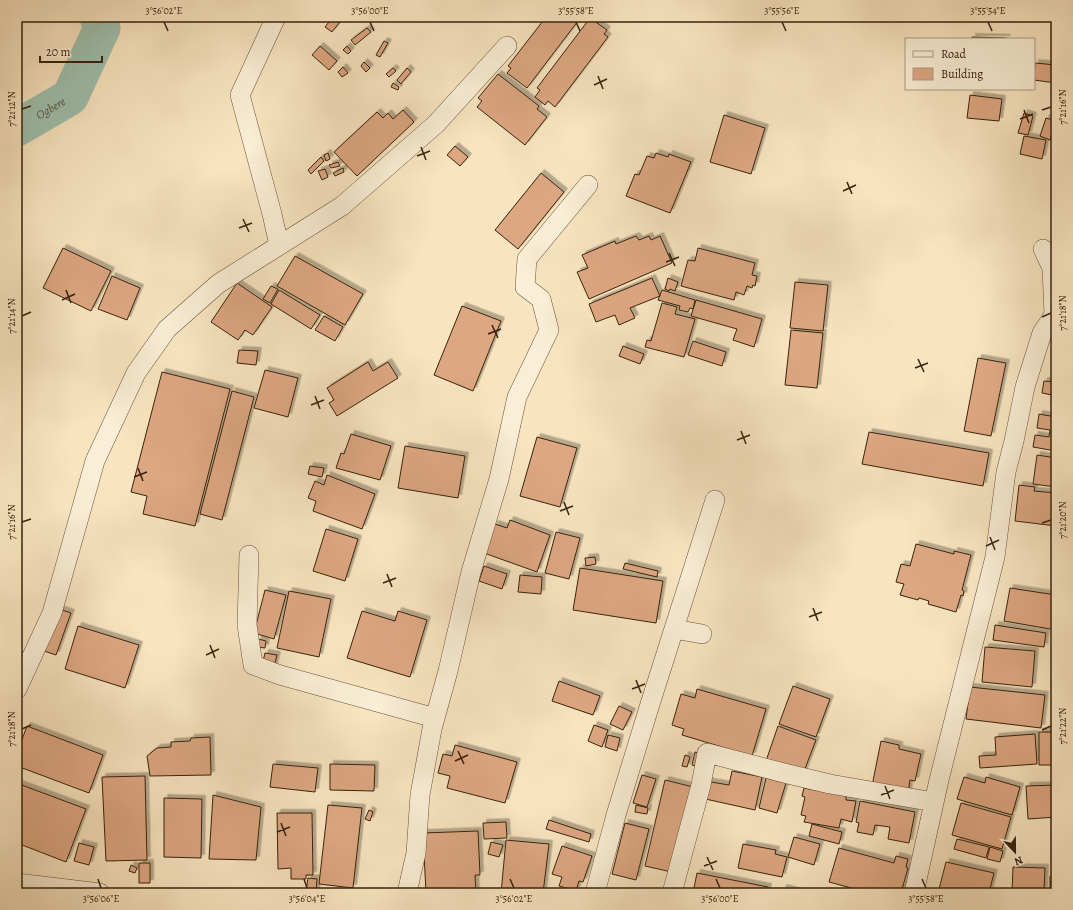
<svg xmlns="http://www.w3.org/2000/svg" width="1073" height="910" font-family="Alegreya,serif">
<defs>
<filter id="shadow"><feDropShadow dx="3.5" dy="-3.5" stdDeviation="0" flood-color="#0004"/></filter>
</defs>
<rect width="100%" height="100%" fill="#f8e5c0"/>
<filter id="stains"><feTurbulence type="fractalNoise" baseFrequency=".005" numOctaves="4"/><feColorMatrix values="0 0 0 0 .2 0 0 0 0 .09 0 0 0 0 .02 0 0 0 .5 -.17"/></filter>
<radialGradient id="worn" r=".72"><stop offset=".6" stop-color="#630" stop-opacity="0"/><stop offset="1" stop-color="#630" stop-opacity=".3"/></radialGradient>
<g fill="none" stroke-linecap="round" stroke-linejoin="round">
<!-- river -->
<path stroke="#9ec0ad" stroke-width="37" id="s1" d="M17,128L70,97L102,28L98,17"/>
</g>
<!-- building -->
<path fill="#dda782" stroke="#37220d" filter="url(#shadow)" d="M333,17H342L343,18L332,32L325,27Z
M546,17H581L527,88L507,73L511,68L508,66Z
M590,18L607,30L604,34L608,37L555,107L548,101L545,105L535,97L540,90L537,88Z
M367,28L371,32L355,45L351,40Z
M972,37L1007,38V39H972Z
M384,41L388,43L380,57L376,55Z
M320,46L337,61L329,70L312,55Z
M347,46L351,51L348,54L343,50Z
M364,62L370,68L366,72L361,66Z
M1035,63L1056,65V83L1034,80Z
M343,67L348,73L342,77L338,72Z
M393,68L396,71L389,77L386,74Z
M407,68L411,72L401,84L397,80Z
M498,74L539,106L537,109L547,117L525,145L477,107L482,101L478,98Z
M393,83L399,87L398,90L391,87Z
M970,95L1002,99L999,121L967,118Z
M403,110L414,122L357,176L334,152L377,112L383,118L388,113L393,119Z
M1024,113L1033,116L1028,135L1018,133Z
M724,115L765,128L751,174L710,162Z
M1046,118L1056,121L1050,140L1040,136Z
M1024,136L1046,140L1042,159L1020,154Z
M455,146L468,157L460,166L447,155Z
M328,153L330,159L326,161L324,155Z
M656,153L668,157L669,154L691,162L670,213L626,196L635,174L639,175L647,156L654,158Z
M321,157L324,161L311,174L308,170Z
M338,162L340,166L331,168L329,165Z
M343,168L344,172L335,176L333,173Z
M325,169L328,177L322,180L318,171Z
M541,173L564,192L518,249L495,230Z
M636,236L639,240L649,236L651,240L660,236L672,263L589,299L577,272L588,268L582,255L615,241L616,244Z
M63,248L111,271L91,311L43,288Z
M698,248L755,263L752,275L757,276L755,286L753,285L752,288L747,286L744,295L736,292L734,300L681,286L688,260L695,261Z
M295,256L363,294L345,325L277,286Z
M112,276L140,288L127,320L98,309Z
M652,278L660,296L630,308L635,318L619,325L615,315L596,322L589,304Z
M668,278L678,282L675,291L670,289L669,291L665,289Z
M795,282L828,285L823,331L790,328Z
M237,283L272,307L253,335L245,330L238,340L211,322Z
M271,286L278,289L270,303L263,299Z
M279,290L320,315L311,329L271,304Z
M662,290L695,300L693,309L690,308L688,312L679,310L680,306L658,300Z
M696,300L762,319L754,347L733,340L737,329L691,316Z
M662,303L677,307L675,314L695,319L684,357L645,347L647,340L651,341Z
M462,306L501,321L473,391L434,375Z
M324,316L343,327L335,341L315,330Z
M791,330L823,333L817,388L785,385Z
M693,341L726,352L722,366L688,355Z
M623,346L644,354L640,364L619,356Z
M239,350L258,351L256,365L237,363Z
M978,358L1006,363L991,436L964,431Z
M368,362L373,371L388,362L398,378L337,416L329,403L334,400L327,388Z
M265,370L298,378L288,417L254,408Z
M162,372L230,389L195,526L143,514L147,496L131,492Z
M1055,380L1056,381V412H1054L1055,402L1051,401L1052,395L1042,393L1044,381L1055,382Z
M232,391L254,397L222,520L200,514Z
M1039,414L1056,417V451L1033,447L1035,435L1049,437L1050,430L1037,428Z
M869,432L989,453L983,486L862,464Z
M351,434L391,446L380,480L336,468L341,453L344,454Z
M537,437L577,448L560,507L520,496Z
M405,446L465,456L458,498L398,488Z
M1037,455L1056,458V487L1033,484Z
M310,466L324,468L322,477L308,474Z
M327,475L375,494L362,529L313,511L316,501L308,498L315,481L324,485Z
M1019,485L1035,487L1034,491L1056,493V526L1015,521Z
M510,520L550,535L537,572L484,553L495,524L507,528Z
M326,529L358,539L345,581L313,571Z
M556,532L580,538L569,579L545,573Z
M916,544L954,554V551L971,555L962,590L964,591L963,596L961,595L956,612L928,604L929,601L919,598L918,600L900,595L904,584L896,582L901,564L910,566Z
M595,557L596,564L586,566L585,558Z
M625,563L658,571L657,577L623,569Z
M484,566L507,574L502,589L479,581Z
M580,568L663,581L656,623L573,610Z
M520,575L542,577L541,594L518,592Z
M1010,588L1056,595V630L1004,621Z
M265,590L286,595L274,639L254,633Z
M289,591L331,599L319,657L277,648Z
M59,609L71,613L56,655L44,651Z
M362,611L395,621L398,611L427,620L410,677L347,658Z
M995,625L1046,633L1044,647L993,640Z
M78,626L139,645L125,688L65,669Z
M258,639L266,641L265,648L257,647Z
M985,647L1035,651L1032,687L982,682Z
M265,653L277,655L274,667L262,665Z
M559,681L600,696L593,715L552,701Z
M1055,683H1056V721H1053Z
M793,686L830,699L816,737L779,724Z
M970,687L1045,695L1041,728L966,719Z
M697,689L766,709L752,756L682,735L684,729L672,725L681,694L695,698Z
M619,706L632,712L623,730L610,724Z
M594,725L608,730L602,747L588,741Z
M27,726L103,755L89,793L17,766V753Z
M778,726L816,740L803,774L766,761Z
M1039,732H1054V765H1039Z
M1035,734L1037,764L980,768L979,756L996,755L995,737Z
M608,735L620,738L617,751L605,747Z
M1054,735H1056L1055,766Z
M210,737L211,775L150,776L147,756L157,748L171,747V742L190,741L191,738Z
M881,741L899,745V749L921,754L915,781L910,780L908,793L872,786Z
M455,745L517,762L505,803L447,788L450,776L438,773L443,754L452,756Z
M695,752L703,754L700,767L692,765Z
M685,755L690,757L687,767L682,766Z
M273,764L318,768L315,792L270,787Z
M330,764L375,765L374,791L330,790Z
M732,771L762,777L755,810L701,798L705,781L729,785Z
M642,775L656,779L647,807L633,803Z
M145,776L147,860L106,861L102,777Z
M964,777L985,783L986,777L1020,787L1012,815L957,799Z
M766,778L786,783L777,813L759,808Z
M665,780L697,788L676,873L645,866Z
M19,784L86,809L66,862L17,843V789Z
M1056,785V817L1028,819L1026,786Z
M804,788L846,796V800L856,801L852,822L841,819L839,828L804,822L806,816L801,815L805,797L802,796Z
M213,795L261,807L256,860L209,859Z
M164,798L202,799L201,858L164,857Z
M860,801L915,812L909,843L888,839L890,827L875,825L873,835L857,832L859,823L856,822Z
M961,803L1011,817L1002,849L952,835Z
M328,805L362,808L353,888L319,884Z
M636,805L648,808L647,814L635,812Z
M369,810L373,812L370,821L365,819Z
M277,813H312L313,875H306V879H291V868L278,869Z
M549,820L591,834L589,842L546,829Z
M506,822L507,838L484,839L483,823Z
M625,823L649,829L636,880L612,874Z
M812,824L842,832L839,844L809,836Z
M478,831L480,875H475L476,893H426L423,833Z
M794,837L820,844L814,865L788,857Z
M957,839L989,847L986,858L954,849Z
M506,840L549,844L543,893H501Z
M491,842L503,845L499,857L488,854Z
M79,843L94,847L89,865L74,861Z
M743,844L776,850L775,854L787,857L782,877L738,868Z
M562,846L592,856L583,882L579,881L576,891L559,886L562,877L552,874Z
M990,847L1003,851L1000,862L987,859Z
M839,848L894,863L896,856L908,859L906,867L908,868L901,893H870L829,882Z
M946,862L994,873L989,893H938Z
M139,863H150V883H139Z
M131,865L137,868L135,873L129,871Z
M1013,867L1045,868L1044,890L1034,889V893H1012Z
M697,873L768,887L767,893H693Z
M1050,876H1056V893H1050Z
M308,878L317,879L316,892L306,891Z
M783,888L803,893H782Z"/>
<g fill="none" stroke-linecap="round" stroke-linejoin="round">
<!-- minor casing -->
<g stroke="#67533a" stroke-width="20">
<path id="minor" d="M276,17L240,95L272,214L279,245
M249,555L247,625L253,665L280,675L435,718
M674,629L702,634
M17,689L52,613L95,461L136,373L167,329L218,284L342,206L436,124L507,46
M17,883L100,893
M407,893L416,853L420,795L432,729L448,671L471,572L499,479L517,397L549,330L541,299L525,287L527,259L588,185
M595,893L616,815L651,701L715,500
M672,893L701,785L707,753L788,774L830,784L934,802
M914,893L939,780L995,557L1006,472L1014,441L1025,387L1042,333L1054,315L1052,268L1043,249"/>
</g>
<!-- minor -->
<use href="#minor" stroke="#faeed6" stroke-width="19"/>
</g>
<!-- ticks -->
<path fill="none" stroke="#37220d" stroke-width="1.5" d="M164,22L168,31M370,22L374,31M576,22L580,31M782,22L786,31M988,22L992,31M598,76L603,89M594,85L607,79M22,109L31,106M1024,110L1029,123M1042,110L1051,107M1020,119L1033,114M421,147L426,160M417,156L430,151M847,182L852,194M843,191L856,185M243,219L249,232M239,228L252,223M669,253L675,266M666,262L679,257M66,290L71,303M62,300L75,294M22,316L31,312M1042,317L1051,313M492,325L498,338M488,334L501,329M918,359L924,372M915,368L928,363M315,396L320,409M311,405L324,400M741,431L746,444M737,440L750,435M138,468L143,481M134,477L147,472M564,502L569,515M560,511L573,506M22,522L31,519M1042,523L1051,520M990,537L995,550M986,546L999,540M387,574L392,587M383,583L396,578M813,608L818,621M809,617L822,612M210,645L215,658M206,655L219,649M636,680L641,693M632,689L645,684M22,729L31,725M1042,730L1051,726M458,751L464,764M455,761L468,755M885,786L890,799M881,795L894,790M281,823L286,836M277,832L290,827M707,857L713,870M704,866L717,861M98,879L101,888M304,879L307,888M510,879L514,888M716,879L720,888M922,879L926,888"/>
<g text-anchor="middle" dominant-baseline="central" stroke-width="3" stroke-linejoin="round" paint-order="stroke">
<!-- water labels -->
<g font-size="12" font-style="italic" fill="#56513d" stroke="#faeed6">
<text stroke="none"><textPath href="#s1" startOffset="39">Ogbere</textPath></text>
</g>
</g>
<!-- margin -->
<rect width="1073" height="910" fill="none" stroke="#f8e5c0" stroke-width="44"/>
<!-- legend -->
<rect x="905" y="38" width="130" height="52" fill="#faeed6" stroke="#ac9c86"/>
<rect x="913" y="51" width="20" height="6" fill="#faeed6" stroke="#ac9c86"/>
<text x="941" y="58" font-size="12" fill="#37220d">Road</text>
<rect x="913" y="68" width="20" height="12" fill="#dda782" stroke="#ac9c86"/>
<text x="941" y="78" font-size="12" fill="#37220d">Building</text>
<!-- north arrow -->
<g transform="translate(1015 852) rotate(158)" stroke="#faeed6" stroke-width="3" paint-order="stroke">
<path d="M0-3L7 15L0 10L-7 15Z" fill="#37220d"/>
<text y="-6" font-size="11" font-weight="bold" text-anchor="middle" fill="#37220d">N</text>
</g>
<!-- scale -->
<path d="M40 56v6h62v-6" fill="none" stroke="#37220d" stroke-width="2"/>
<text x="46" y="56" font-size="12" fill="#37220d" stroke="#faeed6" stroke-width="3" paint-order="stroke">20 m</text>
<rect x="22" y="22" width="1029" height="866" fill="none" stroke="#37220d" stroke-width="1.5"/>
<g font-size="10" text-anchor="middle" fill="#37220d">
<text x="164" y="14">3°56'02"E</text>
<text x="370" y="14">3°56'00"E</text>
<text x="576" y="14">3°55'58"E</text>
<text x="782" y="14">3°55'56"E</text>
<text x="988" y="14">3°55'54"E</text>
<text transform="translate(1062 107) rotate(-90)" y="4">7°21'16"N</text>
<text transform="translate(11 109) rotate(-90)" y="4">7°21'12"N</text>
<text transform="translate(1062 313) rotate(-90)" y="4">7°21'18"N</text>
<text transform="translate(11 316) rotate(-90)" y="4">7°21'14"N</text>
<text transform="translate(1062 520) rotate(-90)" y="4">7°21'20"N</text>
<text transform="translate(11 522) rotate(-90)" y="4">7°21'16"N</text>
<text transform="translate(1062 726) rotate(-90)" y="4">7°21'22"N</text>
<text transform="translate(11 729) rotate(-90)" y="4">7°21'18"N</text>
<text x="101" y="902">3°56'06"E</text>
<text x="307" y="902">3°56'04"E</text>
<text x="514" y="902">3°56'02"E</text>
<text x="720" y="902">3°56'00"E</text>
<text x="926" y="902">3°55'58"E</text>
</g>
<rect width="100%" height="100%" filter="url(#stains)"/>
<rect width="100%" height="100%" fill="url(#worn)"/>
</svg>
